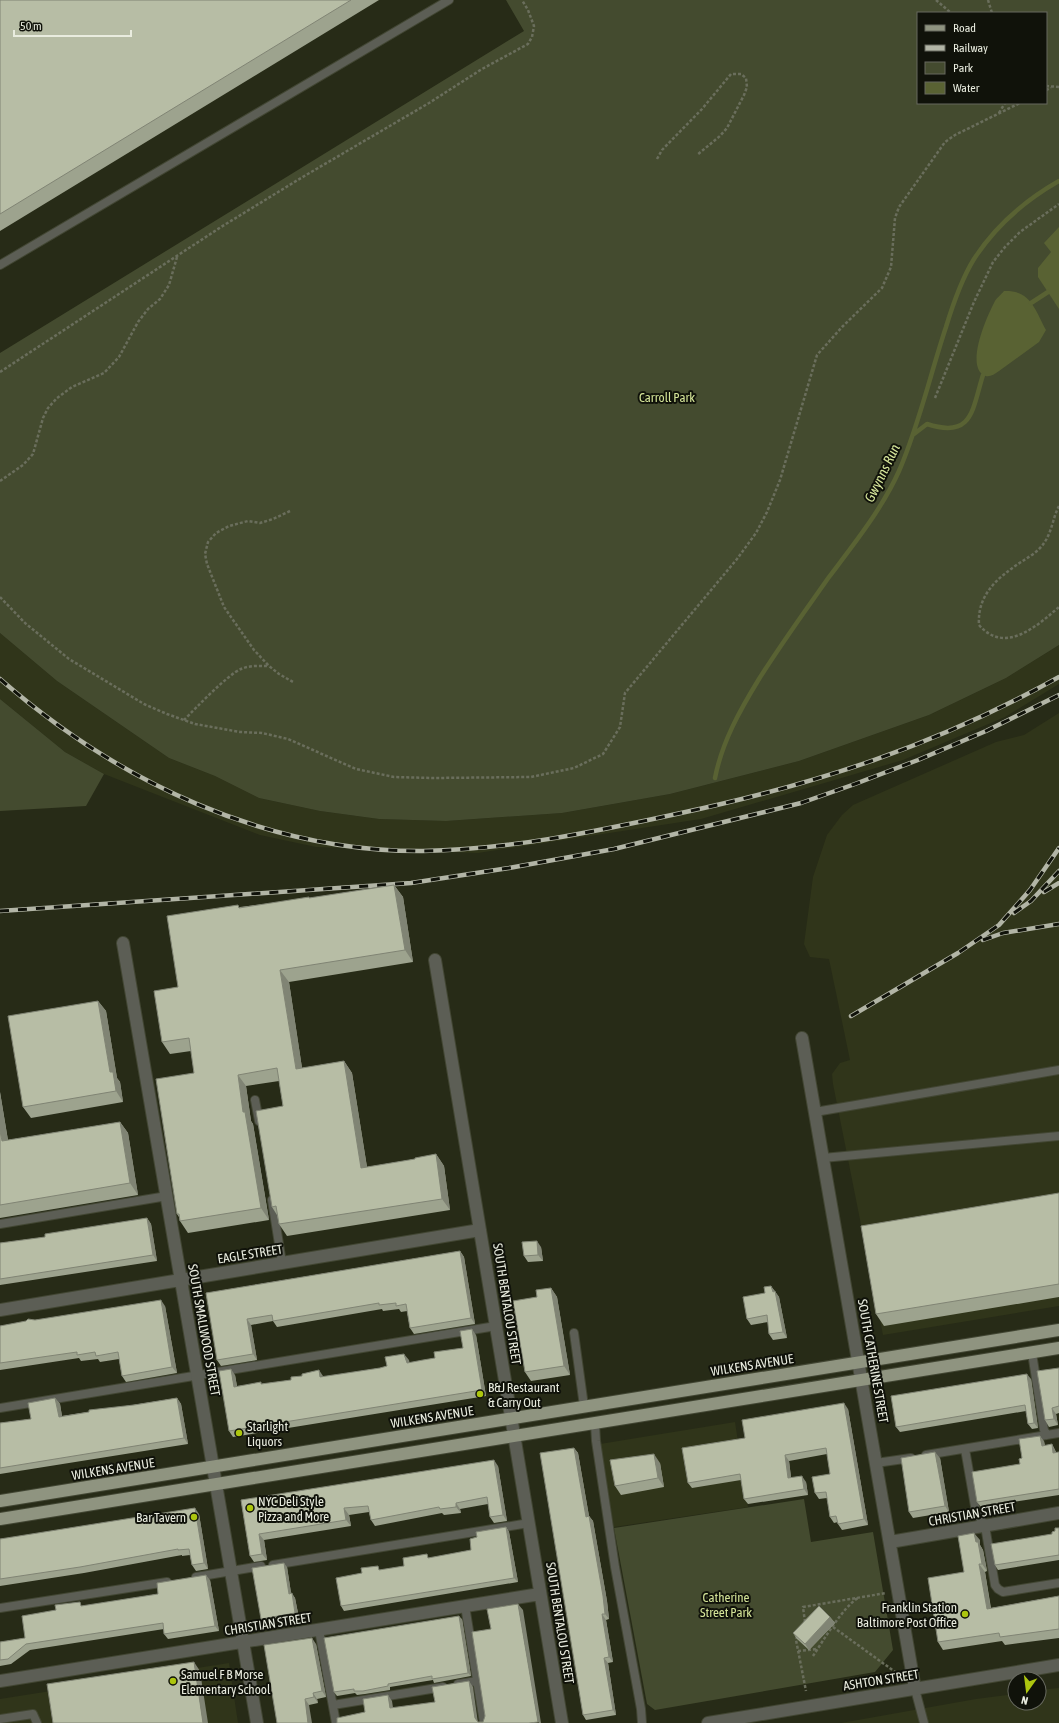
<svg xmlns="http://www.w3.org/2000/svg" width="1059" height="1723" font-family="'Asap Condensed',sans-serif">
<rect width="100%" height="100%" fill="#272b17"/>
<!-- built -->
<path fill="#30351a" d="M0,633L57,681L169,758L215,776L259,798L320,811L379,819L446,821L562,813L670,794L799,761L929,715L1006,678L1059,645V684L1005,717L903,760L701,819L478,853L316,847L260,835L104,774L65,752L0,699Z
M1059,713V1306L883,1335L833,1084L832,1074L840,1063L850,1060L829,959L810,957L804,944L813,877L827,835L842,815L853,805L996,742L1024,735Z
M735,1422L748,1507L614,1527L600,1444Z
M229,1663L238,1723H0V1699Z
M1059,1688V1723H841L976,1699L1015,1694V1703H1039V1690Z"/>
<!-- green -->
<path fill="#444b2f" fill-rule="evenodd" d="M506,0H1059V645L1006,678L929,715L799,761L670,794L562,813L446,821L379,819L320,811L259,798L215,776L169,758L57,681L0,633V353L524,31ZM918,13H1046V103H918Z
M0,699L65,752L104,774L86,806L0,811Z
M804,1499L811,1542L873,1532L893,1650L875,1672L655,1710L647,1704L614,1528Z"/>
<!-- water -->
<path fill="#596233" d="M1059,227V309L1038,277V268L1051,252L1044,243Z
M1004,291C1031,290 1035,310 1046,330L1039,342L999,371C993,375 988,379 982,374C967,362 987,316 994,303C996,298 1001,295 1004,291Z"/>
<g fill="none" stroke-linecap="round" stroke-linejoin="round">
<!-- stream -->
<path stroke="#596233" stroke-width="4.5" d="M1031,303L1048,292
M914,434L927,424C973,439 972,410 983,375
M715,778C722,742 740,710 759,679C781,644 805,611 829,577C854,544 882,509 899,471C919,425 930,375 946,327C953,304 961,280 974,259C996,225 1024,201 1059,181"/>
<!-- lane casing -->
<g stroke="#424633" stroke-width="10">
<path id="lane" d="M0,265L449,0
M255,1100L259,1121
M815,1112L1059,1070
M823,1158L1059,1136
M272,1200L282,1263
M0,1224L167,1196
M574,1333L584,1406
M1032,1353L1044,1430L1047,1435
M0,1408L496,1326
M595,1424L596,1441L615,1567L641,1709L642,1723
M965,1449L976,1512L985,1526L995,1585L998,1589L1003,1592L1059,1583
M926,1455L1059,1433
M876,1463L911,1458
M273,1565L529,1523
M196,1577L261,1566
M465,1606L484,1723
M0,1608L167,1582
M319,1630L336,1723
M458,1684L477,1681
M915,1689L924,1723
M333,1705L443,1687
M0,1719L33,1714L37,1723"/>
</g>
<!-- street casing -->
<g stroke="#424633" stroke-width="14">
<path id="street" d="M123,943L257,1723
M435,960L562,1723
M802,1038L915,1689
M0,1310L480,1230
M890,1542L1059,1513
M0,1681L540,1594
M708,1723L1059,1665"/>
</g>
<!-- primary casing -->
<g stroke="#424633" stroke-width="14">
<path id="primary" d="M0,1501L1059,1330
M0,1519L1059,1348"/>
</g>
<!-- path -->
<path stroke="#6a6e5c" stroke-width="2.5" stroke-dasharray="3 2" stroke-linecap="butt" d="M936,0L951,13
M988,0L992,13
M1046,86L1059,87
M1046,90L1051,88
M999,113L1005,103
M657,159L662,150L702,109L731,74H741L746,78L747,87L744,95L727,128L720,136L697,155
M0,372L221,227L301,178L429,103L482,69L528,44L532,37L534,26L528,10L522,0
M935,398L974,302L993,262L1005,247L1020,232L1059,204
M0,481L23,465L33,454L43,418L48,408L57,398L72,387L104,373L119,357L138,322L148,309L160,299L169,285L177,257
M1059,506C1053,517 1052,532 1044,543C1039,551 1029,557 1021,562C997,578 977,595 979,625C1005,655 1037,626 1059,607
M290,511L273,519L260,523L248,521L229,526L216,533L208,542L205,554L207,564L224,607L254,650L269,666L279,674L293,682
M0,597L25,623L69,659L144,704L167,714L195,724L240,732L262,733L288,739L356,769L394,777L434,778L531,777L574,768L603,754L620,727L625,693L737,559L756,533L767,512L780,480L817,355L842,327L882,288L891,267L895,218L899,207L945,142L955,135L1020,103
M184,720C196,708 227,675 241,669C250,665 260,666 269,666
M805,1622L803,1607L886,1593
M833,1627L898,1674
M797,1636L796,1640L806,1691
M798,1651L817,1649
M813,1656C823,1641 843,1607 858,1598"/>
<!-- lane -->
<use href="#lane" stroke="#5c5e55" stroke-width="8"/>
<!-- street -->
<use href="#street" stroke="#5c5e55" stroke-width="12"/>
<!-- primary -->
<use href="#primary" stroke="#8f9480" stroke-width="12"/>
<!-- rail casing -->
<g stroke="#b2b5a6" stroke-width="4.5">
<path id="rail" d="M0,679C117,781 265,852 423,851C508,850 598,831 681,813C817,784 937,745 1059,677
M1044,892L1059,883
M0,911L411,883L509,868L614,849L801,803L855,784L918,760L986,731L1059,695
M1014,913L1031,901L1059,871
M983,940L1003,933L1059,924
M851,1016L958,953L999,925L1030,890L1059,848"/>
</g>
<!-- rail -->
<use href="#rail" stroke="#10120a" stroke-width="3" stroke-dasharray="9" stroke-linecap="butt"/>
</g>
<!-- wall -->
<path fill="#9da38e" d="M0,0H379L0,231Z
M394,885L403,897L413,962L289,982L302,1068L344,1061L352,1073L367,1167L415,1159L436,1154L444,1166L450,1210L287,1236L279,1224L277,1215L272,1207L283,1106L279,1081L246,1086L251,1121L253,1124L269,1220L188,1233L180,1221L179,1217L177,1214L194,1073L191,1051L170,1054L162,1042L178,987L240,907L310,898Z
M98,1001L106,1011L117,1078L120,1082L123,1102L31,1118L23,1107Z
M0,1092L8,1140L120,1122L128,1133L138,1195L0,1218Z
M1059,1193V1297L884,1326L876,1314Z
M147,1218L151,1224L157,1261L0,1285V1243L45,1237Z
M541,1247L543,1261L528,1262L524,1256Z
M460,1251L464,1257L475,1324L414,1334L410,1328L407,1311L401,1312L399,1309L383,1311L382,1309L277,1327L273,1321L251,1325L257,1360L221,1366L217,1360L206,1293Z
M771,1286L779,1297L787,1338L773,1340L769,1334L768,1322L751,1325L747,1319L765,1293Z
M551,1288L557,1297L570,1375L531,1381L525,1372L537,1297Z
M165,1306L177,1373L126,1382L122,1376L119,1359L100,1362L98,1359L81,1361L79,1358L0,1370V1326L35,1320Z
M476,1335L486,1396L233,1437L229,1431L235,1375L237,1386L262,1384L291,1380L302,1376L323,1377L380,1368L409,1360V1363L435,1358L463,1348Z
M1059,1368V1413L1056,1414L1058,1425L1049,1427L1045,1420Z
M1031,1379L1038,1428L1032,1429L1028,1424L1026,1411L900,1432L896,1427Z
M55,1398L60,1404L62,1416L177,1398L181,1404L188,1444L0,1474V1423L31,1419Z
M848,1409L868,1525L842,1530L838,1524V1522L834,1523L830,1517L827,1498L819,1499L815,1493L830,1474L827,1454L789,1461L791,1478L806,1482L808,1495L748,1504L744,1499L741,1480L692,1488L688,1483L745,1438Z
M1044,1441L1045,1446L1052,1444L1056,1452H1059V1495L981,1507L977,1502L1020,1464L1022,1458Z
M574,1448L578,1453L589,1516L593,1521L607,1601L609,1619L606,1620L613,1662L608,1663L616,1715L586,1720L583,1715Z
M940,1458L949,1512L913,1518L909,1512Z
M660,1463L664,1487L621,1495L615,1486Z
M498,1466L507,1521L494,1523L490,1517L488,1504L460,1509L461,1513L444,1515L442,1513L375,1526L371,1520L369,1512L349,1515L351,1526L264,1540L267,1560L254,1562L250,1556L241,1500Z
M199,1514L208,1569L196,1571L192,1565L190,1555L182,1556V1555L84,1573L0,1586V1539Z
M506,1527L509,1532L518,1582L344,1611L341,1606L381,1570L404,1566L430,1558L471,1550L477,1537Z
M1059,1528V1560L998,1570L995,1565L1052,1534Z
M980,1540V1545L983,1550L987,1571L985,1572L991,1608L1059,1596V1638L1005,1645L1002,1641L943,1650L938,1642L964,1572Z
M287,1567L291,1593L295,1598L299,1618L264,1624L261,1619Z
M210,1580L219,1631L168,1639L164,1634V1629L30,1650L11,1664L0,1666V1642L25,1638L83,1606L158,1594Z
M830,1617L835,1623L809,1650L797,1639L793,1633Z
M462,1619L471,1676L434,1683L433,1680L390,1687V1690L365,1694L357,1695L355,1693L337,1696L334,1692Z
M316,1644L326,1697L317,1699L318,1703L309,1705L277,1723Z"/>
<!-- shaded-wall -->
<path fill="#808474" d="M394,885L403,897L413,962L405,950Z
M280,970L289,982L304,1081L296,1069Z
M98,1001L106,1011L117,1078L120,1082L123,1102L116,1091L110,1072Z
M344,1061L352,1073L369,1180L361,1168Z
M238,1075L246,1086L251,1121L253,1124L269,1220L261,1208L243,1112Z
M0,1092L10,1153L2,1141L0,1131Z
M120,1122L128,1133L138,1195L130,1183Z
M436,1154L444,1166L450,1210L442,1199Z
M147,1218L151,1224L157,1261L153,1255Z
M537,1241L541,1247L543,1261L538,1255Z
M460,1251L464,1257L475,1324L471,1318Z
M771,1286L779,1297L787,1338L783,1332Z
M551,1288L557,1297L570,1375L564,1366Z
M161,1300L165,1306L177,1373L172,1367Z
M247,1319L251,1325L257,1360L253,1354Z
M472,1329L476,1335L486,1396L482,1390Z
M404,1354L409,1360L411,1369L407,1363Z
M231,1369L235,1375L238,1393L234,1387Z
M319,1370L323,1376L320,1377Z
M1027,1374L1031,1379L1038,1428L1034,1423Z
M55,1398L60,1404L63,1423L59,1417Z
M177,1398L181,1404L188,1444L184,1438Z
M844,1403L848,1409L868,1525L864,1519Z
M1052,1408L1056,1414L1058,1425L1054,1419Z
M1040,1436L1044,1441L1045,1451L1042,1446Z
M1052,1444L1055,1450L1057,1458L1053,1453Z
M574,1448L578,1453L590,1522L586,1517Z
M935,1452L940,1458L949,1512L945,1506Z
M654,1454L660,1463L664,1487L658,1478Z
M785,1455L789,1461L792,1484L788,1478Z
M494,1460L498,1466L507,1521L503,1515Z
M802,1476L806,1482L808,1495L804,1489Z
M456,1503L460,1509L461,1513L456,1507Z
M195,1508L199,1514L208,1569L204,1563Z
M344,1508L349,1515L351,1526L346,1520Z
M589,1516L593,1521L607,1601L609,1619L605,1614Z
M506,1527L509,1532L518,1582L514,1578Z
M974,1533L980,1540V1545L983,1550L987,1571L982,1564L976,1542Z
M259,1534L264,1540L267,1560L262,1554Z
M284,1563L287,1567L292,1599L289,1594Z
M979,1564L985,1572L992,1617L987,1609Z
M206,1575L210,1580L219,1631L215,1626Z
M292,1593L295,1598L299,1618L295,1613Z
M518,1604L523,1610L541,1723H539L538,1722Z
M602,1614L606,1620L613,1662L609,1657Z
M459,1616L462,1619L471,1676L468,1673Z
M830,1617L835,1623L809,1650L805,1644Z
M312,1638L316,1644L326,1697L322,1691Z
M604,1658L608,1663L616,1715L613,1710Z
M194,1662L200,1671L208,1723H203Z
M469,1681L473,1687L478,1723L475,1718Z
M313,1693L317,1699L318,1703L314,1697Z
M388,1695L392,1701L394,1714L390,1708Z
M305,1699L309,1705L312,1723H308Z"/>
<!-- building -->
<path fill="#b7bda5" stroke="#808474" d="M0,0H351L0,214Z
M394,885L405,950L280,970L296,1069L344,1061L361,1168L415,1159V1158L436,1154L442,1199L279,1224L276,1206L272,1207L256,1111L283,1106L277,1068L238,1075L243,1112H245L261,1208L180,1221L179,1214H177L156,1079L194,1073L189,1038L162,1042L154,991L178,987L167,916L238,905L239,908L309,897V898Z
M98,1001L110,1072H113L116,1091L23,1107L8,1016Z
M120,1122L130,1183L0,1205V1131L2,1141Z
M1059,1193V1284L876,1314L861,1226Z
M147,1218L153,1255L0,1279V1243L45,1237V1234Z
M537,1241L538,1255L524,1256L522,1242Z
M460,1251L471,1318L410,1328L406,1304L396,1306V1303L379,1305V1303L273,1321L272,1315L247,1319L253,1354L217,1360L206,1293Z
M771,1286L773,1292L775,1291L783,1332L769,1334L767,1315L747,1319L743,1297L765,1293L764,1287Z
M551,1288L564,1366L525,1372L513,1301L537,1297L536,1290Z
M161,1300L172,1367L122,1376L118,1352L96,1356L95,1352L77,1355V1352L0,1363V1326L26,1321L28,1319L35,1320Z
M472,1329L482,1390L229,1431L219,1371L231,1369L234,1387L261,1382V1384L291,1380V1377L302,1376V1374L319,1370L320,1377L380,1368L387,1366L385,1357L404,1354L407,1363L423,1360L435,1358L434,1352L463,1348L460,1331Z
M1059,1368V1406L1052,1408L1054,1419L1045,1420L1037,1371Z
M1027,1374L1034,1423L1028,1424L1025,1405L896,1427L891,1396Z
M55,1398L59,1417L89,1412V1410L134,1405L177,1398L184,1438L0,1468V1423L31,1419L28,1403Z
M844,1403L864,1519L838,1524L836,1516L830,1517L826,1492L815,1493L812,1477L830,1474L826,1448L785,1455L788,1478L802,1476L804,1489L744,1499L740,1474L688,1483L682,1448L745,1438L742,1420Z
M1040,1436L1042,1446L1052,1444L1053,1453L1059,1452V1489L977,1502L972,1472L1020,1464L1019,1459L1022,1458L1019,1439Z
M574,1448L586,1517L589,1516L603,1596L605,1614H602L609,1657L604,1658L613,1710L583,1715L540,1453Z
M935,1452L945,1506L909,1512L901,1458Z
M654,1454L658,1478L615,1486L610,1460Z
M494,1460L503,1515L490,1517L487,1497L456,1503V1507L440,1509L439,1507L371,1520L368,1506L344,1508L346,1520L259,1534L262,1554L250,1556L241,1500Z
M195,1508L204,1563L192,1565L189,1549L178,1550V1549L80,1567L0,1579V1539Z
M506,1527L514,1578L341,1606L336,1578L362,1573L361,1568L378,1566L379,1570L404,1566L403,1558L427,1554L428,1558L471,1550L470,1539L477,1537L476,1532Z
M1055,1528H1059V1555L995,1565L991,1544L1052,1534V1532L1055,1531Z
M974,1533L976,1542H978L982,1564H979L987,1609L1059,1596V1629L1000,1637L999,1633L938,1642L928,1578L964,1572L958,1536Z
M284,1563L289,1594L292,1593L295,1613L261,1619L252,1568Z
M206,1575L215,1626L164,1634L163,1623L26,1644L8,1659L0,1660V1642L25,1638L22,1616L56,1610L55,1605L80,1602L81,1606L158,1594L157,1583Z
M518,1604L538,1722L529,1723H337V1718L365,1712L363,1699L388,1695L390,1708L435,1702L432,1687L469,1681L475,1718L478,1722H483L485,1716L472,1632L491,1629L487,1609Z
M819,1606L830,1617L805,1644L793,1633Z
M459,1616L468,1673L432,1679V1676L388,1684V1686L363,1691H354V1689L334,1692L324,1638Z
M312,1638L322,1691L313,1693L314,1697L305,1699L308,1723H277L264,1645Z
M194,1662L203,1723H53L47,1684Z"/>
<!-- markers -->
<g fill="#adc60f" stroke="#10120a" stroke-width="1.5">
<circle cx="480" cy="1394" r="4"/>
<circle cx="239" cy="1433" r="4"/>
<circle cx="250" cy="1508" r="4"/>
<circle cx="194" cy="1517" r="4"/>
<circle cx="965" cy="1614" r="4"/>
<circle cx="173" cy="1681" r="4"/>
</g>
<g text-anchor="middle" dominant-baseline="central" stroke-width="4" stroke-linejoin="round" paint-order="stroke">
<!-- park labels -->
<g font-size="13" fill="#d3e397" stroke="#10120a">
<text x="667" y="397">Carroll Park</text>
<text x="726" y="1597">Catherine<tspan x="726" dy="15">Street Park</tspan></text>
</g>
<!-- street labels -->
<g font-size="13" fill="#e9ecdf" stroke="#10120a">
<text transform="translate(250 1254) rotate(-9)">EAGLE STREET</text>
<text transform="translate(507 1304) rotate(81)">SOUTH BENTALOU STREET</text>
<text transform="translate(204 1330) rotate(80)">SOUTH SMALLWOOD STREET</text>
<text transform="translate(873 1361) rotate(80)">SOUTH CATHERINE STREET</text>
<text transform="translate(752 1365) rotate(-9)">WILKENS AVENUE</text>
<text transform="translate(432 1417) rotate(-9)">WILKENS AVENUE</text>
<text transform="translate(113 1469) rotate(-9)">WILKENS AVENUE</text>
<text transform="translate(972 1514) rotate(-10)">CHRISTIAN STREET</text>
<text transform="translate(560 1623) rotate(81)">SOUTH BENTALOU STREET</text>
<text transform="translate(268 1624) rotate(-9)">CHRISTIAN STREET</text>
<text transform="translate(881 1680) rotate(-9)">ASHTON STREET</text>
</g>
<!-- poi labels -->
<g font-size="13" fill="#e9ecdf" stroke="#10120a" text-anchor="start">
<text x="488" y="1387">B&amp;J Restaurant<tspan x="488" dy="15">&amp; Carry Out</tspan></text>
<text x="247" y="1426">Starlight<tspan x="247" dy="15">Liquors</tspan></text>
<text x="258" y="1501">NYC Deli Style<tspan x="258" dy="15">Pizza and More</tspan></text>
<text x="186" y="1517" text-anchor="end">Bar Tavern</text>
<text x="957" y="1607" text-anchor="end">Franklin Station<tspan x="957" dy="15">Baltimore Post Office</tspan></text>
<text x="181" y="1674">Samuel F B Morse<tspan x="181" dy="15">Elementary School</tspan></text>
</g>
<!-- water labels -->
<g font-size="14" font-style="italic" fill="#d8e89c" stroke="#10120a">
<text transform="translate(882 473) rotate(-64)">Gwynns Run</text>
</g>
</g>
<!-- legend -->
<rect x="917" y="12" width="130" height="92" fill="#10120a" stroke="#67695f"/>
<rect x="925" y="25" width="20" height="6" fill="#8f9480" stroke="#67695f"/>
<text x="953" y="32" font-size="12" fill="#e9ecdf">Road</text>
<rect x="925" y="45" width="20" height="6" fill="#b2b5a6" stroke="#67695f"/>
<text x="953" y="52" font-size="12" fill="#e9ecdf">Railway</text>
<rect x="925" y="62" width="20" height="12" fill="#444b2f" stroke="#67695f"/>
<text x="953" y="72" font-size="12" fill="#e9ecdf">Park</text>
<rect x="925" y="82" width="20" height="12" fill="#596233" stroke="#67695f"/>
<text x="953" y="92" font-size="12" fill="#e9ecdf">Water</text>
<!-- north arrow -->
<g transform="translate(1027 1691) rotate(194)"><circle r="19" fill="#10120a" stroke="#67695f"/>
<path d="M0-3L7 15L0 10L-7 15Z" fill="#adc60f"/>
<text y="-6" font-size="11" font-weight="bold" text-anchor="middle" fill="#e9ecdf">N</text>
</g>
<!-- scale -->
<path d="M14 30v6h117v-6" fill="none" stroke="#e9ecdf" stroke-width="2"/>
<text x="20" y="30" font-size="12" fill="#e9ecdf" stroke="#10120a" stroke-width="3" paint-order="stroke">50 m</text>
</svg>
